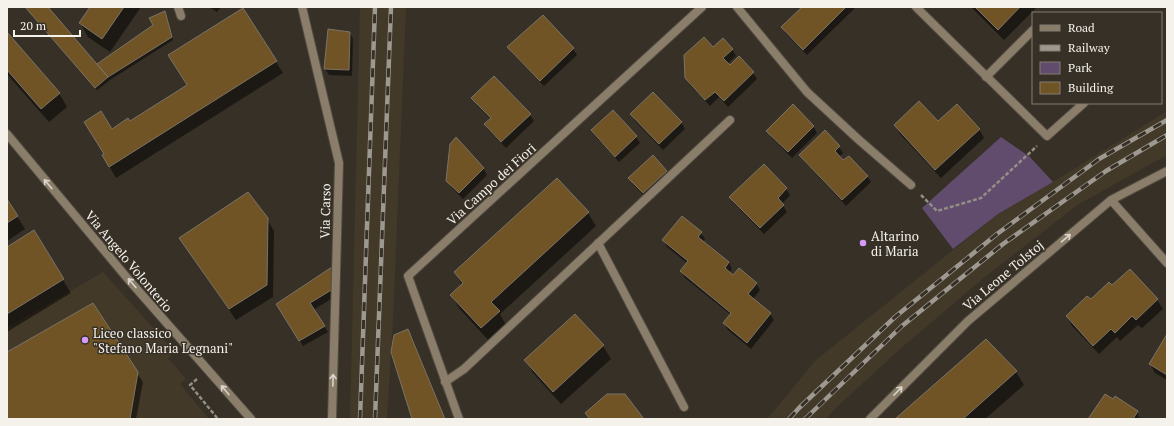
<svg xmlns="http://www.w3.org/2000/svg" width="1174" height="426" font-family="'PT Serif',serif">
<rect width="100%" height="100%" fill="#363026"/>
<!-- built -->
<path fill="#433929" d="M360,7H406L393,319L387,419H350Z
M1167,111V155L1079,204L986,276L899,350L837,407L826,419H767L816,360L998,214L1053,182Z
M103,272L175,352L168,358L186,379L180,384L209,419H7V328Z"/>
<!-- green -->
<path fill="#614c6e" d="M1001,137L1030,157L1053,182L998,214L953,249L922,208Z"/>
<!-- shadow -->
<path fill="#0007" d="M25,7H47L97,65L154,26L165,12L173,40L110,80L97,90Z
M91,7H141L110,52L88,37L80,23Z
M209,7H221L217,12Z
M803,7H854L855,8L807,55L786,34L782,27Z
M971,7H1037L1004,40Z
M243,9L283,73L116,178L109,166L105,154L112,130L130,122L187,86L169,56Z
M543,17L573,49L577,55L544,86L512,53L508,47Z
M350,33L353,39L352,76L329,75L325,69Z
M7,34L59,93L67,107L49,122L7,74Z
M713,49H732L736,56L727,64L730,67L753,73L757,79L728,107L719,97L710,106L690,85L686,78Z
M473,98L530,115L534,121L506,148L489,131L485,125L491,119L476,104Z
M613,111L636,137L640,143L619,162L596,137L592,130Z
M631,114L681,122L685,129L663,150L635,121Z
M938,122L979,129L984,138L941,178L900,134L895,125Z
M813,126L817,133L792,158L771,137L768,131Z
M825,132L839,147L843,153L839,157L843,162L867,176L871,182L846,206L804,161L800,155Z
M653,157L667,171L670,178L647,199L633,184L629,178Z
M764,165L786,189L790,195L782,204L787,212L764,234L734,203L731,197Z
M483,168L487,175L463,199L451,187L447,181Z
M7,200L25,229L7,241Z
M588,213L596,226L500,314L506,325L489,341L459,308L451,295L462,285L455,272Z
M267,219L274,231L273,297L236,320L187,249L180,238Z
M33,232L71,293L7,332V248Z
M701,233L705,239L703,242L729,263L732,269L729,273L733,276L756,283L760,290L753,299L770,314L774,320L751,349L728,330L724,324L731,315L685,278L681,271L687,263L667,247L663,240Z
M332,269L336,296L313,310L328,332L303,346L277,304Z
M1130,270L1157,300L1163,309L1142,328L1138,325L1120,341L1117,337L1099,354L1072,326L1067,317L1112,287Z
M408,330L413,339L445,419H413Z
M1167,336V380L1155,373L1150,364Z
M603,346L611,359L561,404L533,373L525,360Z
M7,353L137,373L143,382L136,419H7Z
M1016,372L1024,385L985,419H896Z
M1137,412L1140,419H1089Z"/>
<!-- building -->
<path fill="#705425" stroke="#7b7368" d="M25,7H48L108,77L95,88Z
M90,7H124L102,39L79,23Z
M802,7H846L803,50L781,27Z
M975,7H1020L998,30Z
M243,8L277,61L109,167L102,155L104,154L84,122L101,111L112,129L128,118L130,121L187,85L168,55Z
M165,11L172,37L108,77L97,64L153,25L149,18Z
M543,15L574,48L540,81L507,47Z
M328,29L350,32L349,70L324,69Z
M7,32L60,93L41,109L7,70Z
M704,37L713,47L723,38L733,49L723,58L730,65L739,56L754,72L724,101L715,92L705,100L685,78L684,55Z
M494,76L531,114L501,142L484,124L491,118L471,98Z
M653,92L682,122L659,144L630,114Z
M919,101L938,121L957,104L980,129L935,170L894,125Z
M793,104L814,126L788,152L766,131Z
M613,110L637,136L615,157L591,130Z
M825,130L840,146L835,151L843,160L849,156L868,176L842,200L799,155Z
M456,137L484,168L459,193L446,181L450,144Z
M653,155L667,171L643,193L628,178Z
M764,164L787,188L778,198L784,205L760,228L729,197Z
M557,178L589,212L491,302L500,311L481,328L450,295L463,283L454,272Z
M248,192L268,218L267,285L229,309L179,238Z
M7,199L18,216L7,223Z
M682,216L702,232L698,237L729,262L725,268L733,275L739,268L757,283L748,294L771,313L747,343L723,323L731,313L680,271L688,261L662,240Z
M34,230L64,279L7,314V247Z
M332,267L333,289L310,303L325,326L299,341L276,304Z
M1130,269L1158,299L1136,320L1132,316L1115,333L1111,329L1093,346L1066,316L1087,296L1091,299L1109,282L1112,285Z
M93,303L138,372L130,419H7V352Z
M575,314L604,345L553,392L524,360Z
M408,329L445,419H412L391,352L394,335Z
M1167,334V375L1149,364Z
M986,339L1017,371L963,419H895Z
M607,394H625L644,419H590L585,413Z
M1105,394L1113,399L1115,396L1138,411L1133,419H1088Z"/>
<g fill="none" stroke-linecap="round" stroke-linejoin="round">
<!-- service casing -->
<g stroke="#514b42" stroke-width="10">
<path id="service" d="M737,7L807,92L859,140L911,185
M916,7L1047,136L1084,103
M986,77L1033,30
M598,243L684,407
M445,382L464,369L730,120"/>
</g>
<!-- minor casing -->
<g stroke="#514b42" stroke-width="10">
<path id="minor" d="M178,7L181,16
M302,7L339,163L332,419
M1111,200L1167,263
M459,419L408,276L702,7
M870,419L968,321L1111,200L1167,171"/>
</g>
<!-- tertiary casing -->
<g stroke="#514b42" stroke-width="10">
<path id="tertiary" d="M7,134L128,279L251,419"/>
</g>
<!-- path -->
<path stroke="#938e85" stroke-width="2.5" stroke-dasharray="4 2" stroke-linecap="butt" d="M921,195L937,211L981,198L1037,146
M197,379L190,385L218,419"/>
<!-- service -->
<use href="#service" stroke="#8a7d69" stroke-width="8"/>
<!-- minor -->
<use href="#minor" stroke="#8a7d69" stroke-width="8"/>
<!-- tertiary -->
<use href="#tertiary" stroke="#8a7d69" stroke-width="8"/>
<!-- rail casing -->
<g stroke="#9d9890" stroke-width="4.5">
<path id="rail" d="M360,419L375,7
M375,419L391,7
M789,419L799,408L895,317L997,234L1099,159L1167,120
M805,419L902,326L1003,244L1106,171L1167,135"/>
</g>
<!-- rail -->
<use href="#rail" stroke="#363026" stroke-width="3" stroke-dasharray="9" stroke-linecap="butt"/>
</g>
<!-- one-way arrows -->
<defs><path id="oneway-shaft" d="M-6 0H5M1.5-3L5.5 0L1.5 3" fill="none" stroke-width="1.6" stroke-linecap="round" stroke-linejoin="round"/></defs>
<g stroke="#dad4ca">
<use href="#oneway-shaft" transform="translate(48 184) rotate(-130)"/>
<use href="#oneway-shaft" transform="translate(1066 238) rotate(-40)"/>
<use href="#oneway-shaft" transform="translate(132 283) rotate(-131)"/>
<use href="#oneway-shaft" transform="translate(333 380) rotate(-89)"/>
<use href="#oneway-shaft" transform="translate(225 390) rotate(-131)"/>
<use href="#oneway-shaft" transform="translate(898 391) rotate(-45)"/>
</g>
<!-- markers -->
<g fill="#d69bfa" stroke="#363026" stroke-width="1.5">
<circle cx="863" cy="243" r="4"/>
<circle cx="85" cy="340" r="4"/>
</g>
<g text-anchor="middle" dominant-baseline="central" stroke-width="3" stroke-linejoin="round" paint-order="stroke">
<!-- street labels -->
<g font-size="13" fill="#f5f1eb" stroke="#363026">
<text transform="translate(491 184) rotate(-42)">Via Campo dei Fiori</text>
<text transform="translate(325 211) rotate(-89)">Via Carso</text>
<text transform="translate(129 261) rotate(50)">Via Angelo Volonterio</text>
<text transform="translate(1003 275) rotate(-40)">Via Leone Tolstoj</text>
</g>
<!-- poi labels -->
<g font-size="13" fill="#f5f1eb" stroke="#363026" text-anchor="start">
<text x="871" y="236">Altarino<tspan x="871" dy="15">di Maria</tspan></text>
<text x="93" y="333">Liceo classico<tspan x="93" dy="15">"Stefano Maria Legnani"</tspan></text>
</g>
</g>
<!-- border -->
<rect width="1174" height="426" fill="none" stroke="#f5f1eb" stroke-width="16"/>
<!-- legend -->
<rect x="1032" y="12" width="130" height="92" fill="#363026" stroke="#827d75"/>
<rect x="1040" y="25" width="20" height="6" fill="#8a7d69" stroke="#827d75"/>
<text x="1068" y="32" font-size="12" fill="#f5f1eb">Road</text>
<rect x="1040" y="45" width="20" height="6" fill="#9d9890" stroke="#827d75"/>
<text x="1068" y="52" font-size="12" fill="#f5f1eb">Railway</text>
<rect x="1040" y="62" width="20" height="12" fill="#614c6e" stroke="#827d75"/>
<text x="1068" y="72" font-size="12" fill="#f5f1eb">Park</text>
<rect x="1040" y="82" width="20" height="12" fill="#705425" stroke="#827d75"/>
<text x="1068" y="92" font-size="12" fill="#f5f1eb">Building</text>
<!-- scale -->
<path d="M14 30v6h66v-6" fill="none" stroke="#f5f1eb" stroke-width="2"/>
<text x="20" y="30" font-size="12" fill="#f5f1eb" stroke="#363026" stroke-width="3" paint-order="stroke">20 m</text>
</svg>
